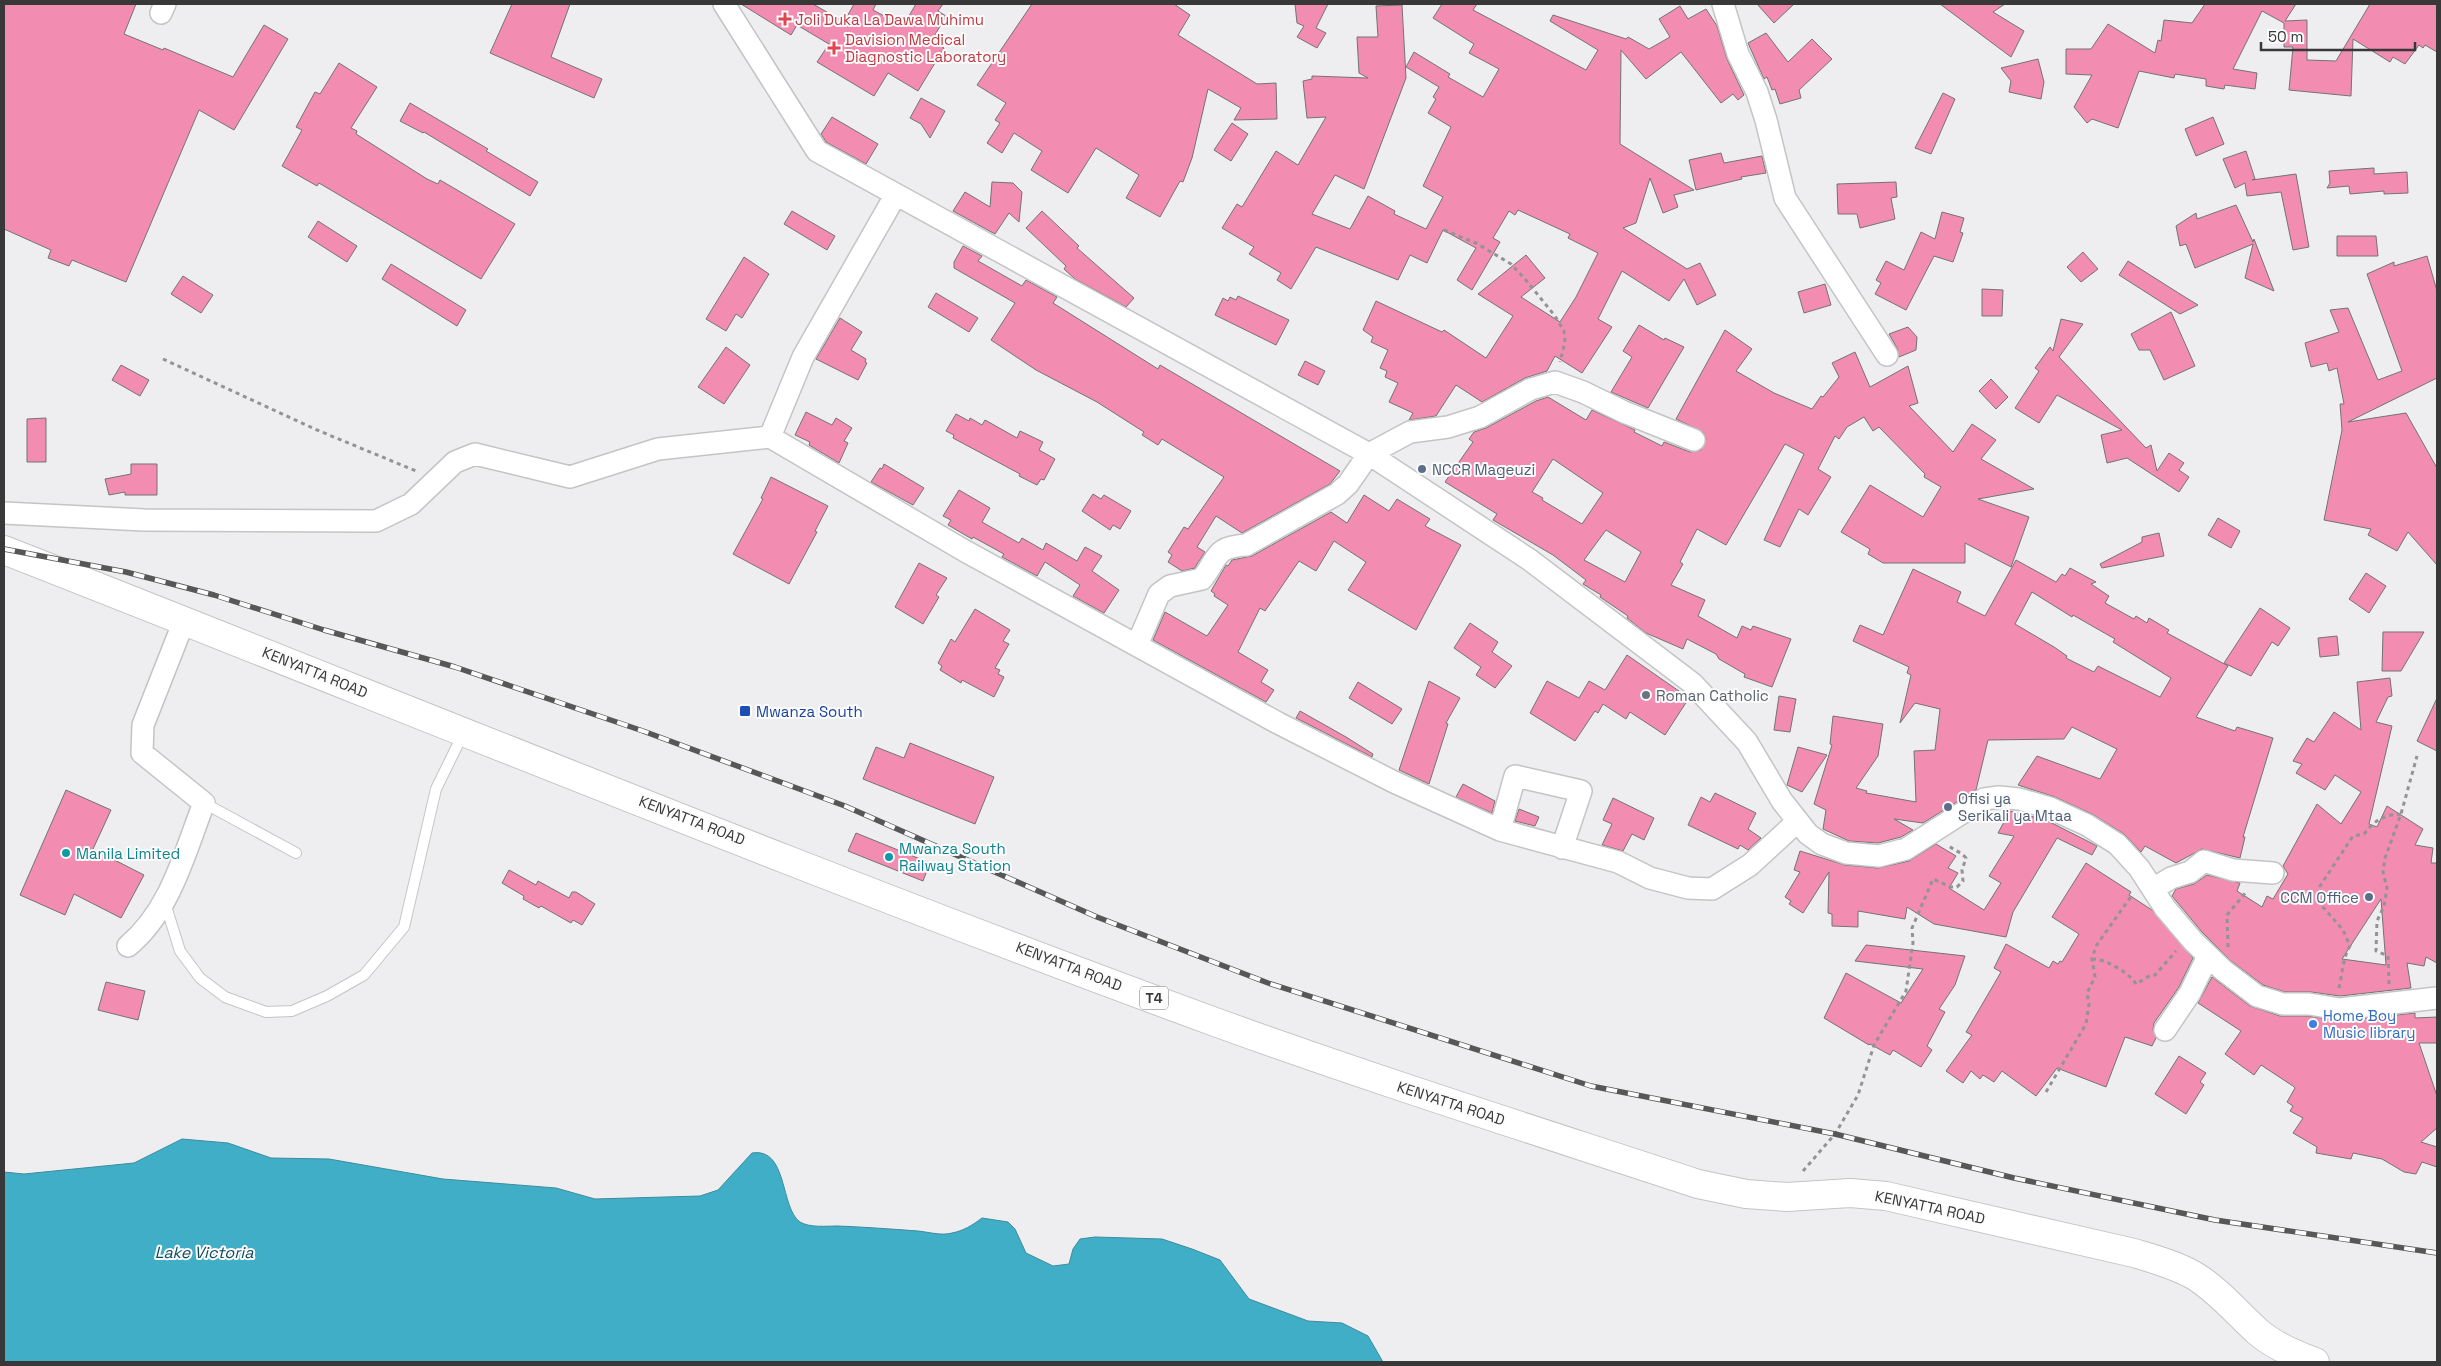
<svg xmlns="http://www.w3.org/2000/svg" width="2441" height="1366" font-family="'Space Grotesk',sans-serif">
<rect width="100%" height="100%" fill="#eeeef0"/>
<!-- water -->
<path fill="#40aec7" stroke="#3e8b9c" d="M182,1139L228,1143L271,1158L329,1159L443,1179L556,1188L595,1199L700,1196L718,1190L752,1153C788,1147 780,1208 800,1222C810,1228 827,1226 838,1226C864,1227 891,1229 918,1231C928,1232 942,1236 952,1233C963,1231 973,1225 982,1218L1008,1222L1015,1229L1026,1253L1053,1266L1069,1264L1073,1249L1080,1239L1095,1237L1162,1239L1192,1249L1220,1260L1249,1299L1308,1321L1342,1323L1368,1336L1383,1362H4V1172L24,1174L134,1163Z"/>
<!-- building -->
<path fill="#f28cb0" stroke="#747373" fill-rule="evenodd" d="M4,4H136L124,34L163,50L164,48L233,77L264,25L288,39L234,130L199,110L126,282L72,260L69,266L48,258L51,250L4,229Z
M512,4H570L551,57L602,79L594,98L490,53Z
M741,4H813L844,22L854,4H876L873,10L903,26L916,4H943L938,11L946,16L932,40L944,48L918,91L888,73L874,96L817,62L829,44L797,25L791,35Z
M1032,4H1174L1190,15L1178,35L1257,84L1276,83L1277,119L1234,120L1241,108L1208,89L1192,158L1183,182L1180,181L1160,217L1126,198L1139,175L1096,148L1068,193L1031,170L1042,151L1014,133L1002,153L987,143L1000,123L995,120L1006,103L977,85Z
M1295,4H1328L1316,28L1326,33L1317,48L1297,37L1304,26L1297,23Z
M1442,4H1477L1473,10L1586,70L1598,50L1550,21L1553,15L1626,39L1628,37L1649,49L1670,37L1659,19L1680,6L1688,19L1706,9L1717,26L1727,59L1744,95L1738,100L1733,94L1721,103L1681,52L1646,79L1621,50L1620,144L1694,190L1674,195L1678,207L1663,213L1650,178L1636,223L1623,228L1687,269L1700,263L1716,295L1697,305L1684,279L1669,301L1622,271L1598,319L1612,327L1582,373L1555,356L1547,371L1525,378L1482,402L1456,385L1436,416L1409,420L1413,413L1389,402L1398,383L1385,377L1387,371L1380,368L1388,350L1371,342L1373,337L1363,330L1376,301L1442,332L1444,330L1486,358L1513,316L1478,294L1526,255L1545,278L1521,297L1560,322L1576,297L1598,253L1568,238L1570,234L1518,210L1515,215L1509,211L1493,238L1500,242L1472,290L1457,280L1476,248L1443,230L1427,263L1410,255L1398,280L1316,247L1291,289L1277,280L1281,273L1249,254L1254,247L1222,228L1237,204L1242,207L1276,151L1298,165L1326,117L1307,118L1303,81L1312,79V76L1368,78L1359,73L1357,37H1378L1376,6L1402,5L1406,78L1364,189L1335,175L1312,214L1350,229L1368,196L1395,211L1394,214L1426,229L1443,197L1423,186L1451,127L1428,113L1436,99L1433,97L1439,87L1406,67L1414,52L1450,74L1448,77L1483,97L1499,69L1469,53L1474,44L1433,18Z
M1757,4H1794L1774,23Z
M1940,4H2005L1993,12L2024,31L2011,57Z
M2205,4H2296L2285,21L2307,20V60L2336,61L2370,4H2437V52L2425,45L2423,48L2419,45L2405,64L2393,57L2390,62L2353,39L2351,96L2289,90L2293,47H2284V23L2262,11L2233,69L2257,73L2255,89L2225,85L2224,89L2206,86V79L2175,74L2174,78L2139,71L2118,128L2092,119L2087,123L2074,107L2092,75L2066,74V49H2091L2108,24L2155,53L2158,40L2161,41L2164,20L2192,23Z
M1766,33L1788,62L1812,39L1832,59L1799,90L1801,98L1780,104L1775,89L1772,90L1767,77L1764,79L1748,43Z
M2038,59L2044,82L2041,99L2009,92L2011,81L2001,68Z
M339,63L377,87L351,128L357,131L356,134L427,179L438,184L440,180L515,224L481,279L319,183L317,186L282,166L302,130L296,127L315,92L320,94Z
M1943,93L1955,99L1931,154L1915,148Z
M921,98L945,111L930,138L921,124L910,118Z
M410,103L488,149L486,151L538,182L530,196L424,132L423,133L400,121Z
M832,117L878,144L866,164L826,142L821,134Z
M2213,117L2224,144L2196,156L2185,129Z
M1232,123L1248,134L1231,161L1214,150Z
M2246,151L2255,179L2252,180L2296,174L2309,247L2293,250L2281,192L2247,196L2245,183L2235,188L2223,159Z
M1721,153L1724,163L1762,156L1766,173L1741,177L1742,179L1696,190L1689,160Z
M2374,168V174L2407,172L2408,193L2384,194V191L2350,194L2349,186L2327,188L2330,183L2329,171Z
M992,182L1013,183L1022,192L1019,222L1009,213L995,234L953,211L965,192L990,207Z
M1896,182L1897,197L1891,198L1895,219L1860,228L1857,214H1838L1837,184Z
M2236,205L2253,242L2254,239L2274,291L2245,278L2253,244L2195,268L2186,244L2180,246L2176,226L2196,213L2197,219Z
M792,211L835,236L827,250L784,224Z
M1042,211L1079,246L1077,248L1134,298L1126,307L1075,279L1064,269L1066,266L1026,228Z
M1942,212L1964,218L1960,232L1963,233L1953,262L1934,256L1906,310L1875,294L1881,283L1876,280L1886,261L1904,270L1921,232L1935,239Z
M318,221L357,246L347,262L308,237Z
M2337,236H2376L2378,256H2337Z
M963,246L982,256L978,261L1022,286L1026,280L1057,297L1053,303L1158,369L1160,365L1340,471L1330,484L1242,533L1216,516L1197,547L1205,552L1197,564L1195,568L1182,571L1168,562L1172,555L1168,552L1184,527L1188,529L1224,477L1162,439L1158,445L1142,435L1144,432L1097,402L1036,370L991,340L1015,303L954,268V262Z
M2083,252L2098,269L2081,282L2067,267Z
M2427,256L2437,291V378L2348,422L2406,413L2437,468V565L2408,532L2397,551L2368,535L2371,529L2324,520L2342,430L2340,404H2344L2337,368L2329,371L2327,363L2311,367L2305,343L2339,332L2330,310L2348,308L2378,380L2402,371L2367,274L2394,262V266Z
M744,257L769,274L742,318L736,314L726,331L706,319Z
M2128,261L2180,294L2198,305L2180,314L2119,275Z
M391,264L466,310L457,326L382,279Z
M183,276L213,295L201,313L171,294Z
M1825,284L1831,305L1804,313L1798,292Z
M1982,289L2003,290L2002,316H1982Z
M936,293L978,318L969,332L928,307Z
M1238,296L1289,320L1276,345L1215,315L1223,298L1228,301L1230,297L1236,300Z
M2171,312L2195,366L2164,380L2150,350H2139L2131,334Z
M840,318L862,332L851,350L866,359L865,362L867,363L858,380L816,359Z
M2061,319L2083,324L2059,357L2146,448L2151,445L2157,471L2169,453L2184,463L2179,470L2189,477L2179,492L2127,458L2107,463L2101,435L2122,430L2057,395L2039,423L2015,408L2039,371L2035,368L2050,347L2053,351Z
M1639,325L1664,340L1665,338L1684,347L1648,408L1611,392L1632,357L1623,351Z
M1908,327L1917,337L1916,350L1899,357L1897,348L1889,334Z
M1725,330L1752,349L1736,371L1774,393L1812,409L1821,396L1823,397L1839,377L1832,363L1855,352L1870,387L1908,366L1918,403L1909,406L1953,452L1972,424L1996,440L1981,459L2034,489L1978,499L2029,517L2011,567L1965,543V563H1883L1868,554L1870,549L1841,532L1870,485L1923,517L1941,487L1924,477L1925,474L1879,427L1873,431L1864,417L1847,427L1839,439L1835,436L1818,469L1831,477L1808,515L1799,509L1780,547L1764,540L1804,454L1785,444L1726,545L1697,529L1680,562L1683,564L1671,585L1705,600L1698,616L1737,638L1742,626L1751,630L1753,626L1791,639L1772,687L1744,677L1745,674L1719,659L1716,654L1687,639L1683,649L1646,633L1627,618L1628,616L1600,597L1601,595L1583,584L1586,580L1553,555L1493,520L1497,514L1445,482L1473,442L1469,439L1474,432L1486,428L1536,401L1548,397L1586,420L1592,410L1635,430L1634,432L1662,446L1664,442L1690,452L1701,450L1706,439L1703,432L1676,419ZM1553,459L1603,493L1582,524L1542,500L1543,498L1532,492ZM1606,530L1641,552L1625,582L1584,560Z
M726,347L750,365L724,404L698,387Z
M1305,361L1325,371L1318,385L1298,375Z
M121,365L149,380L140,396L112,380Z
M1991,379L2008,397L1996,409L1979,391Z
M806,412L832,425L836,418L852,428L844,441L848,443L839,463L809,445L810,442L795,435Z
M956,414L969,421L970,418L982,425L985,420L1017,438L1020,431L1043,442L1039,450L1055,459L1044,480L1041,479L1037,485L1019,476L1020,474L953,438L954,435L946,431Z
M46,418V462H27V419Z
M131,464H157V495H125V492L109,495L105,479L131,474Z
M884,464L924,488L913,505L871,482L880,468L882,469Z
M771,477L828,506L815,531L817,532L789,584L733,554L763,499L761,498Z
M959,490L990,508L982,522L1019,543L1022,538L1043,550L1046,543L1077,561L1085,547L1102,556L1092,571L1119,590L1104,613L1073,596L1080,585L1045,562L1037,576L1002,557L1004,554L973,537L972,539L948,525L951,520L943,516Z
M1093,494L1101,499L1104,495L1131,511L1120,529L1113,525L1110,530L1082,511Z
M1364,495L1389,511L1397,499L1430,519L1425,526L1461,545L1416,630L1348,590L1366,562L1334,541L1316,571L1299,561L1265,611L1260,608L1238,652L1268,670L1261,682L1274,690L1266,702L1153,640L1165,612L1207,636L1228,605L1214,596L1215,594L1211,591L1226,565L1228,566L1232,560L1252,556L1331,512L1347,523Z
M2218,518L2240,531L2231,548L2208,535Z
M2159,533L2164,556L2102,568L2100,564L2142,542V537Z
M2016,560L2056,582L2062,574L2065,576L2070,568L2096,582L2091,584L2109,596L2105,603L2134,619L2136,616L2147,623L2149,618L2169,630L2167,633L2228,666L2196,717L2235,731L2237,727L2273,738L2243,837H2245L2240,858L2202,849L2176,863L2145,846L2141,852L2124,834L2092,814L2055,797L2018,785L2037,756L2100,779L2117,749L2072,727L2064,739L1988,740L1976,790L1923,823L1894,819L1913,830L1901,837L1878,843L1849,841L1823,829L1826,810L1814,804L1832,745L1830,744L1833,716L1883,724L1878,756L1856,788L1867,791L1866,793L1916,802L1914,751L1935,750L1940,709L1915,703L1900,723L1911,675L1907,673L1909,667L1853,641L1860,625L1883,635L1913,569L1961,592L1957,602L1985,616ZM2032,592L2072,617L2073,615L2115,639L2113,642L2171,678L2160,697L2098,666L2094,672L2066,658L2067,656L2054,647L2015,624Z
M919,563L947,578L936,595L939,597L923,624L895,607Z
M2366,573L2386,586L2369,613L2349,599Z
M2260,608L2290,628L2278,646L2272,642L2251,676L2224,663Z
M975,609L1010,630L1003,641L1009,644L995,668L1000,670L998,674L1004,677L994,697L962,680L961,683L940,670L942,666L938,663L951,639L955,642Z
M1470,623L1498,642L1492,652L1512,666L1495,688L1476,675L1481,667L1454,648Z
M2383,632H2424L2401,671H2382Z
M2337,636L2339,655L2320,657L2318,638Z
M1627,655L1689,698L1665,735L1630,712L1626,719L1603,704L1598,713L1595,711L1575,741L1530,713L1547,681L1579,698L1589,681L1605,690Z
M2390,678L2392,696L2388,697L2376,722L2392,726L2369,824L2377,827L2387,806L2423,829L2415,845L2433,848L2431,863H2437V963L2426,957L2424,966L2407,963L2411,988L2340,996L2311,992H2285L2263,985L2231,961L2202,932L2172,896L2176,889L2194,884L2207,875L2240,883L2237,891L2262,907L2267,896L2273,899L2288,874L2283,866L2317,804L2341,824L2361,792L2335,775L2325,790L2296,773L2302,764L2293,761L2307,738L2314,742L2334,712L2361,730L2357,682ZM2381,899L2386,965L2342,959Z
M1429,681L1460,698L1446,723L1448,724L1429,784L1399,770Z
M1358,682L1402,709L1392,724L1349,698Z
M1779,696L1796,699L1790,732L1774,730Z
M2437,698V751L2417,741Z
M1300,711L1346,737L1373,754L1372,757L1296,718Z
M910,743L994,777L975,824L863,779L876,747L904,758Z
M1798,747L1827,755L1802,792L1787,785Z
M1463,784L1495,801L1492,813L1456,797Z
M66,790L111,810L93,849L144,875L121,918L74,894L65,915L20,895Z
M1715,793L1756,813L1748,829L1761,838L1748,850L1740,845L1738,849L1688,825L1701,797L1710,802Z
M1613,798L1654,818L1644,840L1632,834L1623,851L1602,845L1612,824L1603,820Z
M1519,809L1539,817L1535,826L1515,821Z
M2010,811L2046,820L2097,846L2092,855L2057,838L2013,912L2006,937L1934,924L1907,907L1905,919L1858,911V927L1832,926V914L1828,913L1829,872L1803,913L1789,904L1791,901L1785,897L1800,872L1794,870L1800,851L1845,865L1878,868L1909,861L1936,844L1956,856L1948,868L1958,873L1949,888L1984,910L2001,883L1989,876L2014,836L1998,833Z
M856,833L930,863L923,881L848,851Z
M2086,863L2131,892L2129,895L2152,910L2193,958L2179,987L2154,1023L2153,1030L2156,1038L2152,1046L2125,1037L2106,1087L2057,1068L2036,1096L2002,1071L1994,1082L1983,1075L1980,1079L1971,1071L1963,1083L1946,1071L1972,1035L1966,1032L2001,972L1994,968L2006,944L2049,968L2053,961L2058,964L2060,961L2062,962L2079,934L2052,917Z
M509,870L536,885L538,881L569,898L572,892H576L595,904L582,925L573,920L571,923L541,906L539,908L523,899L524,896L502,883Z
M1866,945L1965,956L1955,985L1939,1009L1945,1012L1927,1046L1932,1050L1921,1067L1893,1050L1890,1055L1870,1044L1869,1045L1824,1018L1846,973L1901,1003L1923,969L1855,961Z
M2212,977L2250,1006L2280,1016H2308L2341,1021L2415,1013V1018L2437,1017V1043H2419L2437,1096V1128L2421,1142L2437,1147V1167L2422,1162L2416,1174L2404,1172L2382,1159L2353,1153L2351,1159L2316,1153L2317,1147L2293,1133L2303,1118L2290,1111L2293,1106L2287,1102L2295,1088L2293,1086L2261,1065L2254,1075L2225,1054L2241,1031L2198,1003Z
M106,982L145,991L138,1020L98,1010Z
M2179,1056L2206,1073L2200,1082L2204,1085L2186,1114L2155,1094Z"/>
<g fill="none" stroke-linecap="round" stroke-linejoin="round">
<!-- lane casing -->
<g stroke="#c4c4c5" stroke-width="12">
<path id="lane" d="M204,803L296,853
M165,903L180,951L200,978L225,997L266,1012L292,1011L327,996L364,975L404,927L436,789L463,734"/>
</g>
<!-- street casing -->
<g stroke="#c4c4c5" stroke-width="24">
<path id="street" d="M724,4L817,151L1369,454L1530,560L1692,683L1747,742L1782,801L1808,834L1822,844L1846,853L1879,856L1906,849L1984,799L1999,797L2019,799L2050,808L2087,825L2117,844L2139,868L2165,908L2193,941L2223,970L2257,996L2283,1004H2309L2340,1009L2437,998
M1723,4L1738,54L1757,92L1766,120L1785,198L1887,355
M161,13L165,4
M770,437L803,357L895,196
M4,513L144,520L376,521L411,504L455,462L475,454L570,477L658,449L770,437L965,551L1278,723L1394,782L1500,830L1618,862L1650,878L1688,888L1712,889L1750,865L1798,821
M1137,645L1159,594L1170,586L1202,579C1219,557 1214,547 1246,545L1337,494L1348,484L1369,454L1410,432L1448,427L1480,417L1531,389L1555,382L1583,392L1624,412L1694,440
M1500,830L1515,776L1581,791L1562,848
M2153,889L2171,878L2190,872L2204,861L2233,870L2273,873
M128,946C171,910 184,854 204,803L142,753L143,725L184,621
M2165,1030L2190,993L2208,956"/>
</g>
<!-- highway casing -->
<g stroke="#c4c4c5" stroke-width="30">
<path id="highway" d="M4,550C407,708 808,873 1215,1022C1375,1080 1537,1131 1698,1184L1746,1194L1787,1197L1850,1193L1886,1196L2134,1253C2154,1259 2176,1265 2195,1276C2219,1291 2237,1313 2258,1332C2274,1346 2296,1355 2315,1362"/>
</g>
<!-- path -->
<path stroke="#939394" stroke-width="3" stroke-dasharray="4 4" stroke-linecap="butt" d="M1444,230L1476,243L1511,264L1525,279L1555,316L1564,331L1565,342L1560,362
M163,359L317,430L416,471
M2228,947L2227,915L2247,891
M2092,959C2104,958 2130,973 2136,984L2151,975H2155L2176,951
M2389,984L2388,956L2376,951L2377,921L2384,906L2387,888L2383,872L2385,858L2401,814L2417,756
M2339,988C2342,975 2343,957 2350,946L2343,930L2322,906L2320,886L2353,836L2364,834C2375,820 2383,815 2401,814
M2046,1092L2086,1024L2089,1004L2087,993L2095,977L2092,959L2096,946L2132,895
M1803,1171L1835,1134L1858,1095L1874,1045L1906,991L1913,943L1912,928L1933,879L1951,887H1957L1963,881L1962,870L1966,858C1960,851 1954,851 1948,845"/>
<!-- lane -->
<use href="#lane" stroke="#fff" stroke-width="10"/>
<!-- street -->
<use href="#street" stroke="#fff" stroke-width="21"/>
<!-- highway -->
<use href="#highway" stroke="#fff" stroke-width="28"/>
<!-- rail casing -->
<g stroke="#575757" stroke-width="5.5">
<path id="rail" d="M4,549L126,572L214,595L324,630L455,667L643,731L845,806L1097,917L1268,983L1591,1086L1835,1134L2014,1178L2215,1220L2437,1253"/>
</g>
<!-- rail -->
<use href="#rail" stroke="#fcfcfd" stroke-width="4" stroke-dasharray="11" stroke-linecap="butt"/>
</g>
<!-- markers -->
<g fill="#e0444e" stroke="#fcfcfd" stroke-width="2">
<path d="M782.5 11.5h5v5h5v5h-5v5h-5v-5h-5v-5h5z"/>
<path d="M831.5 40.5h5v5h5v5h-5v5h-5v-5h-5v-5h5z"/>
</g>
<g fill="#5c6f8a" stroke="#fcfcfd" stroke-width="2">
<circle cx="1422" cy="469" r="5"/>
<circle cx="1948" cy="807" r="5"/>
<circle cx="2369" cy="897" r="5"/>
</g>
<circle fill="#6b7280" stroke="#fcfcfd" stroke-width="2" cx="1646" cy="695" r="5"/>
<rect fill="#1a4fb4" stroke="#fcfcfd" stroke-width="2" x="739" y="705" width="12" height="12" rx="2.5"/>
<g fill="#0f9aa8" stroke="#fcfcfd" stroke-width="2">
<circle cx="66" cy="853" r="5"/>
<circle cx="889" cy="857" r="5"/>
</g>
<circle fill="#3f7fe0" stroke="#fcfcfd" stroke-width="2" cx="2313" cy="1024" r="5"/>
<g text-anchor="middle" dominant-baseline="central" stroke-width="4" stroke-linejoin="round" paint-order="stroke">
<!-- shield labels -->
<rect fill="#fcfcfd" stroke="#737373" stroke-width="1" x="1140" y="986.5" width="28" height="23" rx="4"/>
<g font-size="14" font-weight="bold" fill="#383838">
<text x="1154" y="998">T4</text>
</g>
<!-- health labels -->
<g font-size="15" fill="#be3a42" stroke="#fcfcfd" text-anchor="start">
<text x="795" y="19">Joli Duka La Dawa Muhimu</text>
<text x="845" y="39">Davision Medical<tspan x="845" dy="17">Diagnostic Laboratory</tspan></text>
</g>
<!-- service labels -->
<g font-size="15" fill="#4e5e75" stroke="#fcfcfd" text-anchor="start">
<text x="1432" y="469">NCCR Mageuzi</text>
<text x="1958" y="798">Ofisi ya<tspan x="1958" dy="17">Serikali ya Mtaa</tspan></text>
<text x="2359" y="897" text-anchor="end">CCM Office</text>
</g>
<!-- street labels -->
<g font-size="15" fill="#383838" stroke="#fcfcfd">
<text transform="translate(315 672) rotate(22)">KENYATTA ROAD</text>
<text transform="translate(692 820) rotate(21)">KENYATTA ROAD</text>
<text transform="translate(1069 966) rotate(21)">KENYATTA ROAD</text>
<text transform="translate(1451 1103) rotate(18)">KENYATTA ROAD</text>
<text transform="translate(1930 1207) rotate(12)">KENYATTA ROAD</text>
</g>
<!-- worship labels -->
<g font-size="15" fill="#5b616d" stroke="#fcfcfd" text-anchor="start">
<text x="1656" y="695">Roman Catholic</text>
</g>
<!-- transit labels -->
<g font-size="15" fill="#164399" stroke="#fcfcfd" text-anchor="start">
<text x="756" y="711">Mwanza South</text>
</g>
<!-- culture labels -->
<g font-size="15" fill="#0d838f" stroke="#fcfcfd" text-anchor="start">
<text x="899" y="848">Mwanza South<tspan x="899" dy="17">Railway Station</tspan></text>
<text x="76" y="853">Manila Limited</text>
</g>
<!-- shop labels -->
<g font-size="15" fill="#366cbe" stroke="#fcfcfd" text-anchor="start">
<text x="2323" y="1015">Home Boy<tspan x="2323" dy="17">Music library</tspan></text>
</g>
<!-- water labels -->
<g font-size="16" font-style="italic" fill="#0a4b59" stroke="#fcfcfd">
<text x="204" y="1252">Lake Victoria</text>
</g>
</g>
<!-- border -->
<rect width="2441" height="1366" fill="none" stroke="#383838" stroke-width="10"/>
<!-- scale -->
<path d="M2261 42v8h154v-8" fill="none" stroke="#383838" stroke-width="2.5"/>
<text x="2268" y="42" font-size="15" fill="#383838" stroke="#fcfcfd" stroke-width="4" paint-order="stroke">50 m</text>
</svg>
